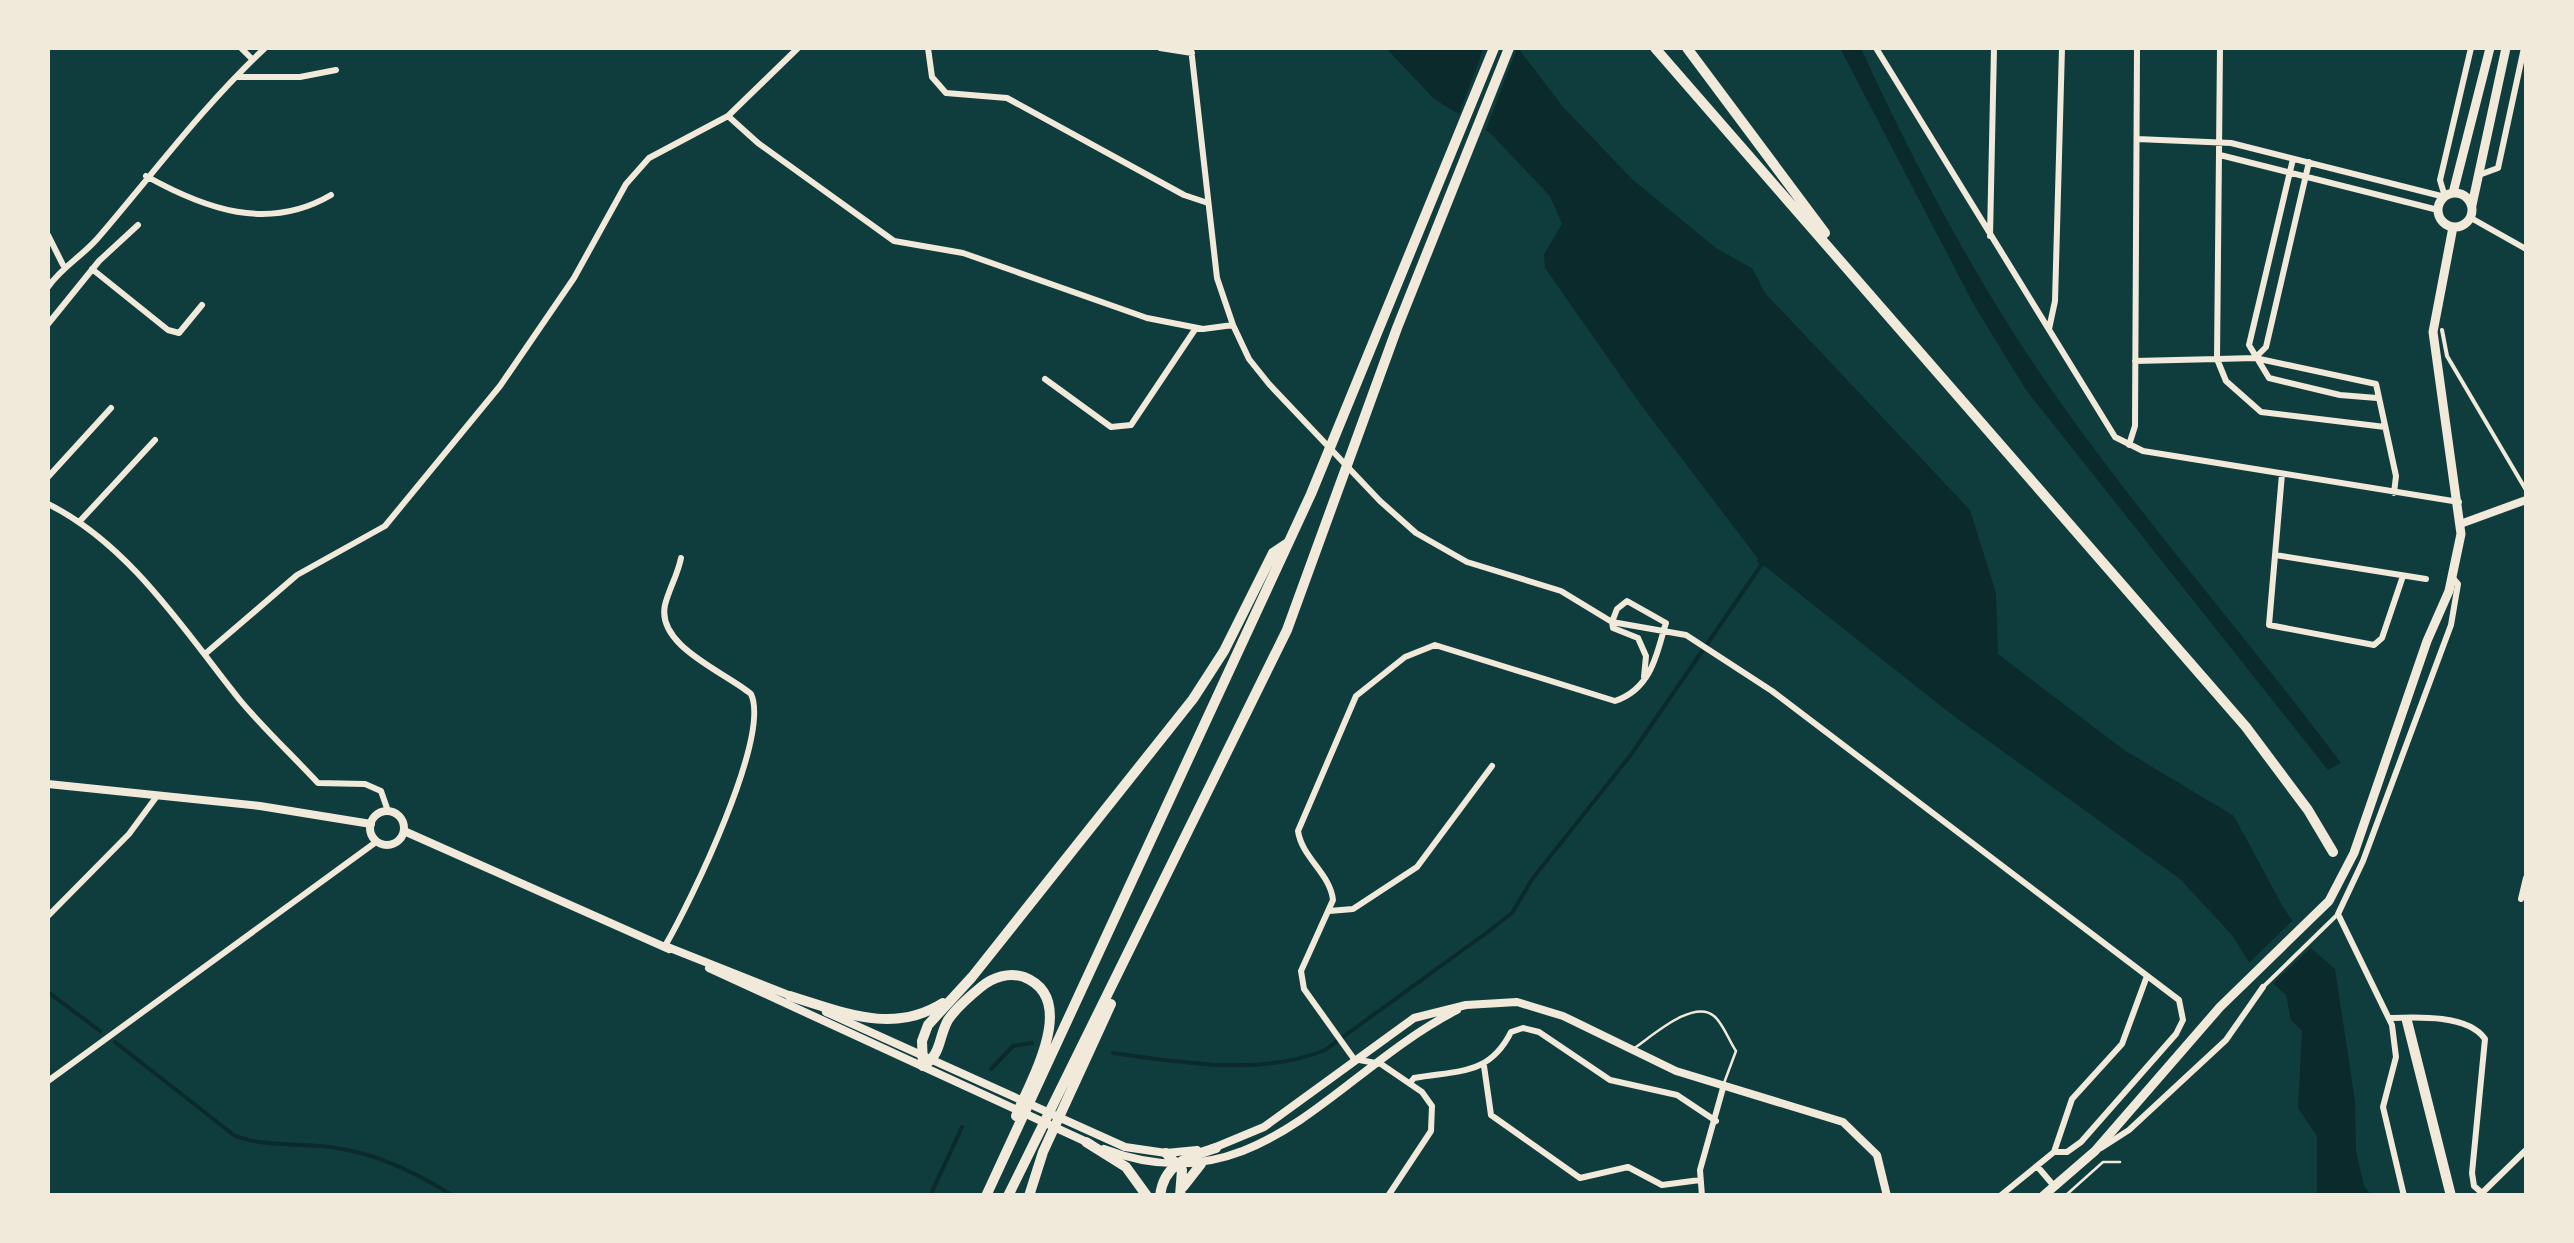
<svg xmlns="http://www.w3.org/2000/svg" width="2574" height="1243" font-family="'Sofia Sans Condensed',sans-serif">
<rect width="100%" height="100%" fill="#0f3d3e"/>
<!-- water -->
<path fill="#0a2a2b" d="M1386,48H1518L1564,108L1632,179L1716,248L1753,269L1765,293L1970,510L1996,593L1998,654L2124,750L2234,816L2283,907L2311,948L2335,969L2355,1101L2356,1151L2364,1186L2371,1195H2317V1136L2298,1108L2302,1031L2291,1020L2286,995L2249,962L2232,935L2180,879L1951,714L1762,564L1641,405L1545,268L1544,254L1562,224L1550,196L1490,133L1434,99Z
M1840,48H1861C1904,143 1955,240 2011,329C2108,482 2233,618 2341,763L2328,770L2026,390L1974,305Z"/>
<!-- pier -->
<path fill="#0f3d3e" d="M1484,48H1517L1484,135L1457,119Z
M2296,917L2315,944L2269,987L2246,966Z"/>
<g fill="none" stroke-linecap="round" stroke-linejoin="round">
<!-- stream -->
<path stroke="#0a2a2b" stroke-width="4" d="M48,992L100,1031
M115,1042L235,1136C266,1147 296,1143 329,1147C373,1152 416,1172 453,1196
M1113,1053C1181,1062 1259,1077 1325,1050L1489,931L1512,913L1533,878L1630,756L1762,564L1759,561
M991,1069L1013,1046L1032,1043
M930,1196L962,1127"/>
<!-- service -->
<path stroke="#f1e9da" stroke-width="2.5" d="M1633,1049C1650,1038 1693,998 1714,1016C1723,1023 1729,1041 1736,1051L1724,1083
M2065,1196L2103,1162H2120"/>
<!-- pedestrian -->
<path stroke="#f1e9da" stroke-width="4" d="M2442,330L2447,356L2526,490
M2263,987L2338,914"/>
<!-- minor -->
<path stroke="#f1e9da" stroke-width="6" d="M241,48L252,59
M928,48L932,77L946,93L1007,98L1184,195L1208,203
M1160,48L1192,53
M1191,48L1217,278L1233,325L1249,359L1269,384L1380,501L1416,533L1467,562L1561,591L1612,622L1686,635L1772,691L2179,1000L2183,1020L2176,1034L2081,1142L2067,1152H2054
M1876,48L2115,437L2143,451L2459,502
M236,77H300L336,70
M728,116L758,143L894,241L963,253L1147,318L1203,329L1233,325
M2137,139L2231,143L2445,197L2440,180L2471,48
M2220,155L2438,210
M2293,159L2249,345L2269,378L2340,395L2377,398
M2479,175L2498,168L2524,48
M146,176C205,209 268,232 331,195
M2471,218L2526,249
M48,235L63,265
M1990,236L1994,48
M92,269L168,330L179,333L202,305
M48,287C62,267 81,257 97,239C153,174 202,107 265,48
M48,324L99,261L138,225
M2049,329L2055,301L2062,48
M2256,357L2266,347L2309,162
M2135,361L2217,359L2220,48
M1045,379L1111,427L1131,425L1196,328
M2385,427L2261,412L2226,381L2217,359L2255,358L2376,384L2396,476L2394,493
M2129,445L2135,426L2137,48
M2282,474L2269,625L2374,645L2382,638L2403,576
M48,477L111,408
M48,504C129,544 184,630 239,699C263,728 292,755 318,783L365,784L381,791L388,811
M80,521L155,440
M2275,555L2426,579
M1612,622L1617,609L1627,601L1666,623L1664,629
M1612,622L1613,628L1638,638L1646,656L1644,677
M205,654L297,575L385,526L500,386L574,278L626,184L649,158L728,116L798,48
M2521,899L2526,878
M1329,911L1353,909L1417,867L1492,766
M48,916L129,834L157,796
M665,946C690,903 771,737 751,694C725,672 656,646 665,605C669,589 678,574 681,558
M2389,1018C2415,1017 2468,1014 2485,1039L2472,1173L2474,1186L2482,1193
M1484,1066L1491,1115L1580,1178L1628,1167L1662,1185L1700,1180
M48,1081L376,842
M1410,1083L1414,1078C1458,1070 1489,1076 1511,1032L1523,1028L1539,1032L1610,1080L1677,1095L1716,1121
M2101,1148L2129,1130L2226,1040L2263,987
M2037,1166L2054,1186
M2482,1193L2526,1150
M1388,1196L1431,1131L1432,1106L1422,1092L1381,1064L1354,1059L1304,989L1301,971L1333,900C1330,873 1302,858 1298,831L1356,696L1405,657L1435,645L1615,701C1648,690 1656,660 1664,629
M1702,1196L1700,1170L1723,1088
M2000,1196L2054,1152L2072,1099L2122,1044L2147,976
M2404,1196L2383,1107L2396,1057L2392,1025L2338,914L2363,861L2451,625L2458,584L2452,577"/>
<!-- tertiary -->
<path stroke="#f1e9da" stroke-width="8" d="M2463,523L2526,500"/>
<!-- secondary -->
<path stroke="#f1e9da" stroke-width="8" d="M48,784L260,806L371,824
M370 828a17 17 0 1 1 34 0a17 17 0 1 1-34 0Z
M404,831L669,949
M665,946L791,996
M709,968L1091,1144
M826,1012L1125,1147L1166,1153L1197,1150
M1104,1149C1258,1208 1334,1073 1457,1010
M1211,1149L1264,1127L1414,1018L1466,1005L1517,1002L1563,1016L1676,1071L1843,1122L1877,1155L1887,1196"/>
<!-- primary -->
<path stroke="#f1e9da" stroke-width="9" d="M2438 210a17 17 0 1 1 34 0a17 17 0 1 1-34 0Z
M2453,193L2490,48
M2472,205L2506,48
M2043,1196L2095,1151L2220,1007L2329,901L2354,853L2427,641L2449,591L2461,534L2433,332L2453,227"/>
<!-- trunk -->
<path stroke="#f1e9da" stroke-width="10" d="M1655,48L2246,727L2308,810L2333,852
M1687,48L1825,233
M2407,1021L2451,1196"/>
<!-- motorway -->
<path stroke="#f1e9da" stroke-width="10" d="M790,996C843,1012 892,1035 943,1003
M923,1066L922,1041L928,1025L972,977L1193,699L1224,651L1273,553L1288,543
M923,1066C942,1054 938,1038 948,1020C956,1008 970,996 981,987C993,977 1009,972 1024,977C1080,999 1030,1081 1016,1116
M1086,1142L1126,1167L1147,1196
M1166,1153L1182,1170L1180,1196
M1183,1187L1201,1164
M986,1196L1311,494L1494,48
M1008,1196L1287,630L1397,328L1509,48
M1029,1196L1043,1152L1111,1004
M1160,1196C1164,1163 1188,1157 1216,1148"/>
</g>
<!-- border -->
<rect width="2574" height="1243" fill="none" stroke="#f1e9da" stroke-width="100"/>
</svg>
